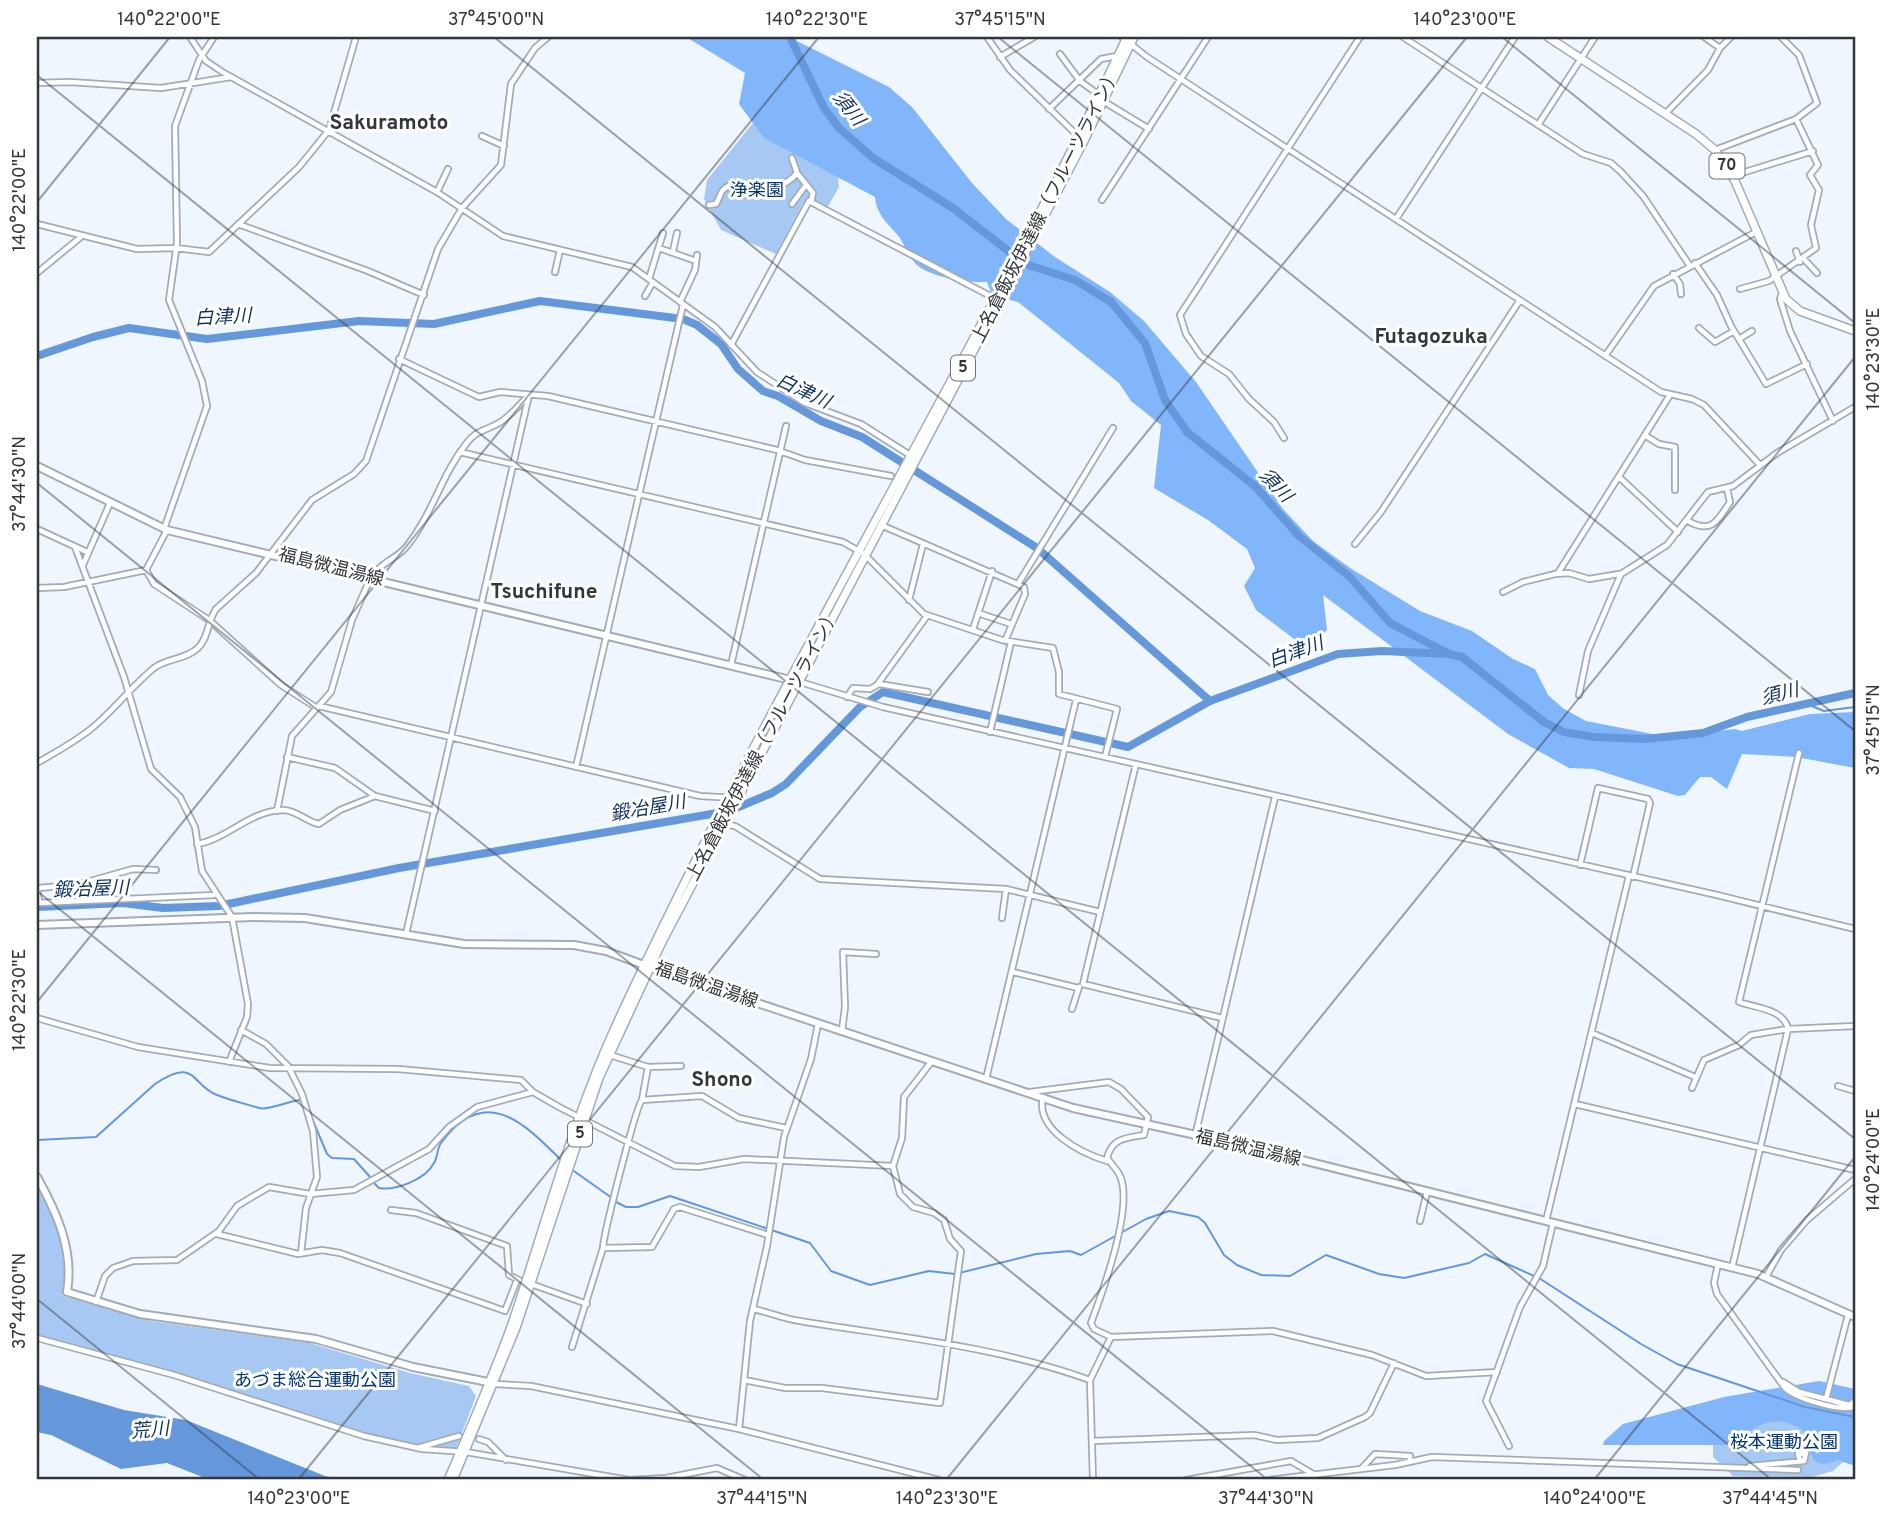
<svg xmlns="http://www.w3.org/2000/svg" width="1892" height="1517" font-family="Overpass,'Noto Sans JP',sans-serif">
<rect width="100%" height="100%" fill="#eff6fe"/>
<!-- green -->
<path fill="#a8c8f4" d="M757,118L836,159L839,187L827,208L809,199L804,201L776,254L721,230L704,199L707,180Z
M37,1181C56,1219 72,1254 62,1296L151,1321L310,1343L410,1373L469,1386L476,1396L457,1446L455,1449L420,1447L366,1435L37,1336Z
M1785,1410L1850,1456L1833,1471L1812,1477L1733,1476L1713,1457V1439Z"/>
<!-- forest -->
<path fill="#82b6fb" d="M686,37H789L889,87L912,107L972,183L1006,219L1055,257L1110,292L1144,321L1196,382L1283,509L1313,541L1350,568L1420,611L1472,631L1513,659L1535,669L1548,695L1564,709L1586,721L1668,737L1735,729L1742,731L1810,714L1855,712V768L1796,757L1742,754L1727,789L1711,777H1700L1685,795L1678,796L1594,769L1569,768L1508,734L1323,595L1327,630L1315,642L1302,645L1256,610L1244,586L1255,568L1247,549L1208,520L1154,488L1161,425L1131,401L1119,383L1018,302L992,295L987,282C969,283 925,277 914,262C908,255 905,246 900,238C889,224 877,217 875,197L764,138L739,104L745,73Z
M1819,1381L1855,1389V1466L1838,1460C1811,1472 1810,1454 1806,1433C1780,1412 1754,1422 1735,1445H1603L1604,1441L1623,1424L1724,1397Z"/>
<!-- water -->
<path fill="#6597db" d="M37,1384L124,1410L186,1420L325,1476L345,1480H210L167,1463L121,1469L51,1435L37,1432Z"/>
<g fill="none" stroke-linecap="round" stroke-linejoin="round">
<!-- stream -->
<path stroke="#6597db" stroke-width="2" d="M1804,703L1824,711L1855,707
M311,1116L327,1154L332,1158L354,1159L371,1178
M37,1140L96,1137L155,1084C196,1056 191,1085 217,1095C229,1100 246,1104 259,1108C270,1111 289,1100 302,1100
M571,1169L612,1198
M374,1183L379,1188C396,1191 426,1179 434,1163C438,1157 437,1148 441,1143C485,1083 524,1123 561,1160
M616,1202L626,1207H638L670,1196L691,1203L810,1243L831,1271L870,1285L929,1271L955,1274L1036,1254L1070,1251L1081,1255L1146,1219L1169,1211L1198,1217L1205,1223L1224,1255L1237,1265L1261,1275L1290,1276L1326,1255L1379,1274L1404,1278L1469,1263L1485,1254L1534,1276
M1539,1278L1641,1344L1677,1364L1805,1407L1855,1417"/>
<!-- river -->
<path stroke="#6597db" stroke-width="8" d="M790,37L824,108L839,128L873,158L953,208L1025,264L1075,280L1111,302L1145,343L1165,400L1187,432L1255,486L1299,536L1350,577L1390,623L1449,654L1462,657L1544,722L1564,732L1594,737L1645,739L1703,733L1747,717L1855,693
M37,356L93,337L129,328L207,339L359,321L434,324L540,301L683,319L697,325L721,344L738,369L763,391L778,396L821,421L862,437L1037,548L1210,701
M37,907L123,903L163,908L219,906L399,868L729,811L772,793L786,784L860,707L883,692L1128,747L1210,701L1338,654L1382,651L1449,654"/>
<!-- minor casing -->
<g stroke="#a2acb9" stroke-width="8">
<path id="minor" d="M190,37L206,61L224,73L437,192L503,236L632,267L715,327L757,372L805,403L861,424L913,457
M987,37L1010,70L1078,136
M1122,37L1147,57L1661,392L1692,399L1704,405L1760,465
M1403,37L1583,154L1611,163L1621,172L1643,196L1690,266
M1704,37L1720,48
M1060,54L1080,81L1099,95
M1000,57L1034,37
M37,83L70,82L161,88L231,77
M1103,101L1149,129
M1049,109L1101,59L1117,56
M1665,114L1708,70L1720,48L1731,37
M1538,125L1595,37
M482,136L504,146
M1715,150L1796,119L1817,103L1799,55L1781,37
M792,158L797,173L813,193L811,202
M1732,176L1813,151
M437,192L448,169
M1102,200L1208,37
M792,204L806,185
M709,205L716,204C719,200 720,192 724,189C740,175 773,203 797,173
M1396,219L1515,37
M37,224L137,249L176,248L209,252L299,167L329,130L356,37
M238,224L368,271L424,295
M659,248L696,261
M673,251L677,233
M1796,251L1800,262
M1804,259L1817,273
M1695,263L1717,295L1731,326L1766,384L1807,364
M555,272L560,250
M37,273L82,236
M1673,274L1680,284L1681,294
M649,279L663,233
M1740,289L1769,281L1816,248L1811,225L1819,190L1810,175L1818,165L1796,119
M1782,293L1780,299L1790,331L1833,421
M645,296L653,282
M680,302L695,270L697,255
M1699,328L1715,342L1734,331
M1739,339L1752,331
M731,345L809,201L994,298
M1605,356L1654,286L1756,232
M399,359L479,397L500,392L548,396L777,450L805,460L891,476
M1646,436L1659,444L1675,447V490
M1284,438L1274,422L1249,399L1229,374L1201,356L1186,334L1180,315L1360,37
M460,452L843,542L864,554L924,614L1002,640L1053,648L1059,672V694L1117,709L1105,757
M1619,477L1678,532
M1688,521C1711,534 1717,522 1730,502L1727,489
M881,525L1024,587L1025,594L1005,641
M37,529L87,552
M164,529L207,406L202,381L169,300L177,243L175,126L199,60L214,37
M1355,544L1381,512L1520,300
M75,547L124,677L151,769L180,797L195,827L202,871L232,917L248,1004L247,1017L229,1062
M83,565L110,503
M146,570L154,584L209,620L281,685L317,708
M1558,573L1670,395
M372,578C380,562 397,559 407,546C433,513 441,476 466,444C475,431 484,431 497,424C508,419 520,404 529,395
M1018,584L1113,428
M37,588L64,587L146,570L167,530
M1503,592L1523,582L1555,574L1569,573L1589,579L1619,574
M909,600L923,544
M978,613L1011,624
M973,629L992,571
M731,665L786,426
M800,682L883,707L1717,895L1855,929
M879,684L928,692
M1579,695L1588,651L1621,574L1667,545L1708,492L1733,486L1777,453L1855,407
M847,697L853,688L870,689L877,685L927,616
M319,706L700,796L735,798
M990,732L1011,642
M287,757L335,768L375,796L435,811
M37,763C56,752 75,742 92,728C114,710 132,686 154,668C167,658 185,660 198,648C209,637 207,622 216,609L256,573L312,500L354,474L366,461L438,249L462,208L501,165L511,84L535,48L548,37
M1136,764L1083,984L1222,1018
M576,767L683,305
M277,811L292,736L331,692L352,620L370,579
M722,824L735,826L820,879L1006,889L1100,912
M197,844C228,839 250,810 284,810C298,811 307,822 319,824L340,810L375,796
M1580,865L1598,788L1648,799L1650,803L1633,877
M92,900L94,880
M39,902L37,888L76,885L133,869L156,870
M37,903L214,895
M1002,918L1006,889
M406,934L529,395
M1013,972L1078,988
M1072,1009L1079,987
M37,1018L138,1047L270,1068L398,1069L521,1080L533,1092L559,1107L675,1166L699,1167L744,1159L893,1166
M241,1030L266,1044L288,1066L302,1094L313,1131L317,1177L306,1208L301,1253
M842,1031L845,1007L843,952L876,954
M1592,1033L1695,1077
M610,1055L648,1067L681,1066
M986,1079L1076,700
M1838,1086L1855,1091
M1692,1088L1704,1060L1739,1045L1751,1035L1788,1029L1855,1026
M1030,1092L1109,1082L1121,1089L1148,1117L1144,1135C1126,1138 1112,1138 1107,1158C1111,1164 1117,1169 1120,1176C1134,1207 1103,1291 1091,1323L1094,1329L1111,1337L1090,1380L1093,1480
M1043,1097C1035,1130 1081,1153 1107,1161
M642,1100L648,1067
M1575,1104L1855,1170
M1195,1136L1275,797
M391,1210L416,1213L507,1246L509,1275L519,1280
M1420,1221L1427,1192
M1546,1221L1629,876
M217,1234L298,1254L322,1250L340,1253L505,1311L517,1280
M603,1248C603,1236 636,1106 642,1100L702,1096L739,1118L786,1128
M1718,1264L1714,1283L1717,1294L1785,1388C1795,1398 1843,1413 1855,1406
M1732,1268L1788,1029C1784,1009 1756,1008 1739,1002L1799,753
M1766,1277L1781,1250L1807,1220L1855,1179
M531,1284L587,1304
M96,1302L105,1276L113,1268L133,1261L177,1260L219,1231L237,1206L269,1187L310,1194L354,1190L429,1149L449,1127L477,1107L533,1092
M753,1309C769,1312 784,1319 800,1321C898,1337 996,1346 1090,1380
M1111,1337L1273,1331L1372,1355L1426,1376L1497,1372
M37,1338L174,1375L364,1436L422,1449L466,1452L629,1480L666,1478L717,1468L745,1480
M572,1347L603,1248L652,1247L674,1209L680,1207L768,1235
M744,1380L785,1388H822L940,1403L961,1251L950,1239L944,1220L934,1213L913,1207L900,1194L893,1166L902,1138L904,1097L932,1061
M1783,1382L1799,1392L1849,1405L1855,1401
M495,1384L531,1386L739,1429L939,1480
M1826,1399L1848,1315
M739,1429L750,1321L767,1246L784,1137L811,1059L818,1024
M479,1439L488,1442L506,1460
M1092,1441L1254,1435L1277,1440L1318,1438L1365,1417L1370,1413L1394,1363
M1509,1446L1486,1401L1520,1307L1543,1266L1553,1223
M417,1448L459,1436
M1750,1466L1804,1461L1806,1453L1798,1454L1800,1461
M1362,1468L1375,1454L1410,1456V1462
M1186,1480L1291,1461L1313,1474
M1269,1480L1395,1465L1432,1457L1798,1470"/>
</g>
<!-- tertiary casing -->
<g stroke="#a2acb9" stroke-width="10">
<path id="tertiary" d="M37,925L253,917L305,918L464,944L574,945L606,951L644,965
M37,1177C57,1213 74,1250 67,1292L140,1314L316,1339L413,1367L493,1383"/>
</g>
<!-- secondary casing -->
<g stroke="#a2acb9" stroke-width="10">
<path id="secondary" d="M37,466L167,530L799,682
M646,966L1073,1108L1246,1146L1758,1274L1855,1317"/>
</g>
<!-- primary casing -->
<g stroke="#a2acb9" stroke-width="10">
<path id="primary" d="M1548,37L1696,134L1715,150L1735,181L1786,299L1800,311L1855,331
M448,1480C470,1429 493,1377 512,1324C546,1223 573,1118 618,1021C773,686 969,370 1127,37
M453,1480L516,1328L599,1078L662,942L1084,141L1134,37"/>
</g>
<!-- minor -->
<use href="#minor" stroke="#fff" stroke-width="4.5"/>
<!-- tertiary -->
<use href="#tertiary" stroke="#fff" stroke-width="6"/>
<!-- secondary -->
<use href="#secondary" stroke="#fff" stroke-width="6"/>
<!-- primary -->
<use href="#primary" stroke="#fff" stroke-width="7"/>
</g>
<!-- ticks -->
<path fill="none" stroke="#33373c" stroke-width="2" stroke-opacity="0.45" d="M494,37L1855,1139M998,37L1855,731M1502,37L1855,323M37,75L1772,1480M37,202L170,37M37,483L1268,1480M37,891L764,1480M37,1002L819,37M37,1299L260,1480M298,1480L1467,37M946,1480L1855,357M1594,1480L1855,1157"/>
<g text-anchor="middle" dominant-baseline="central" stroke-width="6" stroke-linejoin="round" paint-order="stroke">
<!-- shield labels -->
<g fill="#fff" stroke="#707376" stroke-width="2">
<rect x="1709.5" y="153.5" width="35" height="25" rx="5"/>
<rect x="951" y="355.5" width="24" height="25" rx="5"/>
<rect x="568" y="1121.5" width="24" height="25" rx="5"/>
</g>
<g font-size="16" font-weight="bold" fill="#33373c">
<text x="1727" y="166">70</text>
<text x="963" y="368">5</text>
<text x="580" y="1134">5</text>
</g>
<!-- park labels -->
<g font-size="18" fill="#003571" stroke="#fff">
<text x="757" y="191">浄楽園</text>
<text x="315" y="1381">あづま総合運動公園</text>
<text x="1784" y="1443">桜本運動公園</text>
</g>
<!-- street labels -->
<g font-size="18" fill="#33373c" stroke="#fff">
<text transform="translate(1047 206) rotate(-63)">上名倉飯坂伊達線（フルーツライン）</text>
<text transform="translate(331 568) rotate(14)">福島微温湯線</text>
<text transform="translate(764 745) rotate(-62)">上名倉飯坂伊達線（フルーツライン）</text>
<text transform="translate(706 986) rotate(19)">福島微温湯線</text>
<text transform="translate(1248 1149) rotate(13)">福島微温湯線</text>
</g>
<!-- water labels -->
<g font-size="19" font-style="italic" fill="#0e315c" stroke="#fff">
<text transform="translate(848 109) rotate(51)">須川</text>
<text transform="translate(223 318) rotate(-3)">白津川</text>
<text transform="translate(803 392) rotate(25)">白津川</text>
<text transform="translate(1275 486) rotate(46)">須川</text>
<text transform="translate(1296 653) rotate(-20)">白津川</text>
<text transform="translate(1780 695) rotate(-14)">須川</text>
<text transform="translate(648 809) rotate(-10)">鍛冶屋川</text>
<text transform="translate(91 890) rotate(-2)">鍛冶屋川</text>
<text transform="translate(150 1431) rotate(-5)">荒川</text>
</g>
<!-- quarter labels -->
<g font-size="21" font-weight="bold" fill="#33373c" stroke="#fff">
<text x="389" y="123">Sakuramoto</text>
<text x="1431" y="337">Futagozuka</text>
<text x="544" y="592">Tsuchifune</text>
<text x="722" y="1080">Shono</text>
</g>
</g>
<!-- border -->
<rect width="1892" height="1517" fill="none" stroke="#ffffff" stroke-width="77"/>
<rect x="38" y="38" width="1816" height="1440" fill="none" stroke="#33373c" stroke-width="2.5"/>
<g font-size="18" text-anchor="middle" fill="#33373c">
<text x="169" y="25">140°22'00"E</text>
<text x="496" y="25">37°45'00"N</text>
<text x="817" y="25">140°22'30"E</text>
<text x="1000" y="25">37°45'15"N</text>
<text x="1465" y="25">140°23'00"E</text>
<text transform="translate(19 200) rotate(-90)" y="6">140°22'00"E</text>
<text transform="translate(1873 359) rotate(-90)" y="6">140°23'30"E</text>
<text transform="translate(19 484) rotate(-90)" y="6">37°44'30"N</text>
<text transform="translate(1873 730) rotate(-90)" y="6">37°45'15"N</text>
<text transform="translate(19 1000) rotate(-90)" y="6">140°22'30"E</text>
<text transform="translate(1873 1160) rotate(-90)" y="6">140°24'00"E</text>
<text transform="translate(19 1301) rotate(-90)" y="6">37°44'00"N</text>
<text x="299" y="1504">140°23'00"E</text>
<text x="762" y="1504">37°44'15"N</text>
<text x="947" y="1504">140°23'30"E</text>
<text x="1266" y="1504">37°44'30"N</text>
<text x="1595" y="1504">140°24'00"E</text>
<text x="1770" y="1504">37°44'45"N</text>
</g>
</svg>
